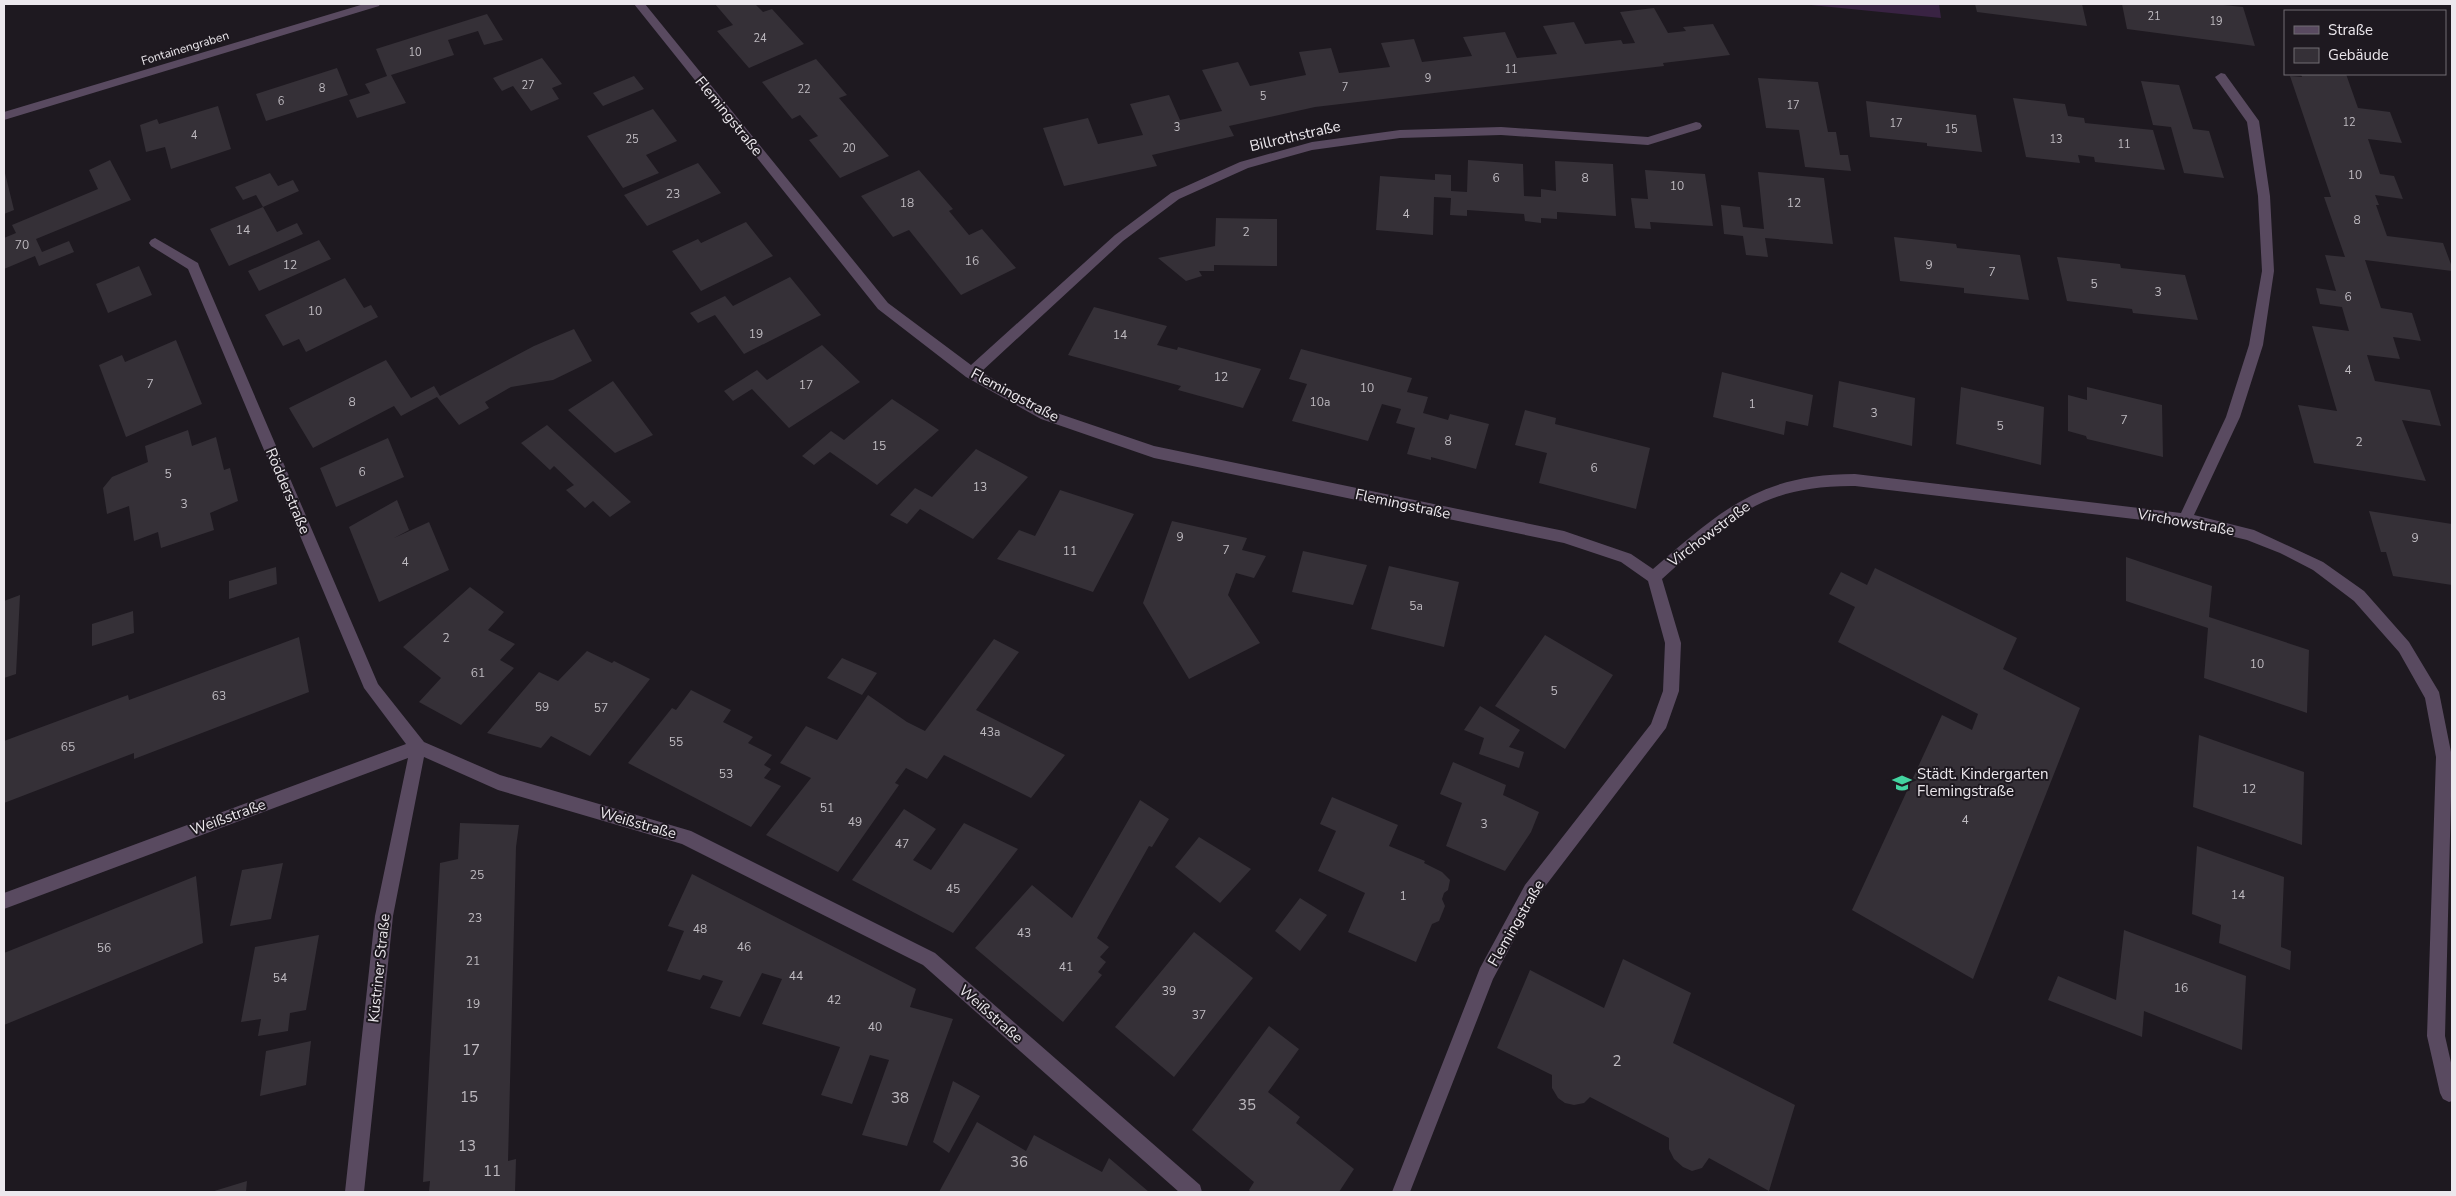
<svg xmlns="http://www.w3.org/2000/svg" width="2456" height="1196" font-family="'Nunito Sans',sans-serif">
<rect width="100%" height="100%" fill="#1e1920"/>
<!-- green -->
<path fill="#392343" d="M1801,4H1939L1941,18Z"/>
<!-- building -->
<path fill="#353037" d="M715,4H755L763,12L772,9L804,44L749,68L717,31L733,25Z
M1975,4H2082L2087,26L1977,12Z
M2122,4H2214L2243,7L2255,46L2127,29Z
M1654,8L1668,33L1686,31L1683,27L1713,24L1730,55L1663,63L1664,66L1315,107L1229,126L1234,136L1152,155L1157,166L1064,186L1043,128L1088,118L1098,144L1143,135L1130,104L1169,95L1180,120L1222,111L1202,70L1238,62L1250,86L1306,75L1299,52L1331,48L1339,73L1390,67L1381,43L1414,39L1422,62L1472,56L1463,37L1505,32L1517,58L1557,54L1543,26L1574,22L1585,44L1621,40L1623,44L1635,43L1620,12Z
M487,14L503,40L484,45L478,31L448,40L454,55L391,75L406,103L357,118L349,100L370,93L365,84L387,76L376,49Z
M542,58L562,84L552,88L559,99L531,111L513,86L502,91L493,78Z
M816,59L847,95L839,98L889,156L840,178L809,140L818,136L800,115L792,119L762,82Z
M337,68L348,95L266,121L256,94Z
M2301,74H2346L2358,108L2390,112L2402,143L2368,139L2380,174L2394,176L2403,199L2375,195L2379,205H2376L2387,236L2443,243L2452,267V271L2365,260L2381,308L2412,313L2421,341L2393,337L2400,359L2367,355L2375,381L2430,390L2441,426L2402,420L2426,481L2314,463L2298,405L2337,411L2312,326L2349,331L2342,307L2320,304L2316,288L2336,291L2325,255L2345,257L2324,197H2331L2290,76L2302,77Z
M634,76L644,89L603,106L593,93Z
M1758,78L1818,82L1828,132H1836L1840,155H1848L1851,171L1805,167L1799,130L1766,128Z
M2141,81L2179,85L2193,129L2209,131L2224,178L2184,173L2171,127L2153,125Z
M2013,98L2065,104L2068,116L2084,118L2085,123L2153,130L2165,170L2095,162L2094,157L2078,155L2080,163L2026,157Z
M1866,101L1976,115L1982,152L1927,146V143L1870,137Z
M218,106L231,149L171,169L165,147L146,152L140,125L157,119L159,124Z
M653,109L677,141L646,155L659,173L623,188L587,136Z
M110,160L131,200L36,239L42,252L69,241L74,252L39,266L35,256L4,269V238L16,233L12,225L98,189L89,170Z
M1468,160L1523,164L1524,196L1541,197V189L1556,191L1555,161L1613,164L1616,216L1557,212V219L1541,218V223L1525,221L1524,214L1467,210V216L1450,215L1451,198L1434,197L1433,235L1376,230L1380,176L1435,180V174L1451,175V191L1467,192Z
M698,163L721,193L647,226L624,195Z
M4,169L14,210L4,214Z
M919,170L953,209L949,211L969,235L982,229L1016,268L961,295L909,230L893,237L861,196Z
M1645,170L1705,174L1713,226L1650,222L1651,229L1635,228L1631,198L1648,199Z
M1758,172L1824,178L1833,244L1765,238L1768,257L1746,255L1743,236L1724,234L1721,205L1740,207L1743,227L1764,229Z
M270,173L278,186L293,180L299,191L263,207L277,232L297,223L303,234L229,266L210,229L263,207L256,195L243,200L235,187Z
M1216,218L1277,219V266L1214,265V271H1199L1202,276L1186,281L1158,258L1215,246Z
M746,222L773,256L701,291L672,251L698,239L701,243Z
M1894,237L1956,244L1957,248L2020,255L2029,300L1964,293V288L1900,281Z
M319,240L331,259L259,291L248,271Z
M2057,257L2120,264L2121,268L2185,275L2198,320L2133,313L2132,309L2067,301Z
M139,266L152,295L108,313L96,284Z
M790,277L821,315L744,354L715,315L698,323L690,313L725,296L733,306Z
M345,278L364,308L371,305L378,317L306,352L299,339L283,346L265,315Z
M1094,307L1167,326L1157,345L1177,350L1178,347L1261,369L1243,408L1178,390L1181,386L1068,355Z
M574,329L592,361L553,380L511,387L485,402L489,408L459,425L437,397L401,416L394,406L313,448L289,408L386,360L411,398L434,386L440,396L534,346Z
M176,340L202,404L126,437L99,365L122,355L125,362Z
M822,345L860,382L789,428L752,389L733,401L724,391L757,370L767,380Z
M1301,349L1412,378L1407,392L1428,397L1423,413L1448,420L1450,414L1489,424L1476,469L1431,457V460L1407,454L1415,428L1396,423L1401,409L1382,404L1368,441L1292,421L1307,384L1289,379Z
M1722,372L1813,395L1808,426L1786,421L1784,435L1713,417Z
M613,381L653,435L615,453L568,410Z
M1839,381L1915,398L1912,446L1833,427Z
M1961,387L2044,407L2041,465L1956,444Z
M2087,387L2162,405L2163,457L2087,439L2086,436L2068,431V395L2087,400Z
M892,399L939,430L877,485L830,452L814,465L802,456L831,431L844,440Z
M1525,410L1556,418L1555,424L1650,448L1636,509L1539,483L1547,453L1515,445Z
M547,425L631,502L610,517L593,501L585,508L566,490L574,485L554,466L550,470L521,443Z
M188,430L192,446L216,437L224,470L230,468L238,501L210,513L214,530L161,548L158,532L134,541L129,506L107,514L103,488L112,477L148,462L145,446Z
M388,438L404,477L336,507L320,468Z
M976,449L1028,477L973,539L920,509L907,524L890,515L915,488L932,497Z
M1060,490L1134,514L1093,592L997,559L1019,530L1035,536Z
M397,500L409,530L394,538L429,522L449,570L379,602L349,527Z
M2369,511L2452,524V585L2393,576L2386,552H2381Z
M1172,521L1247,538L1242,550L1266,556L1254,578L1236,573L1228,595L1260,643L1189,679L1143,603Z
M1303,551L1367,565L1353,605L1292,592Z
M2126,557L2212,586L2209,617L2309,650L2307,713L2204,678L2208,628L2126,601Z
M1389,566L1459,582L1444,647L1371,629Z
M276,567L277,584L229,599V581Z
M1875,568L2017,638L2003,669L2080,708L1973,979L1852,910L1942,715L1972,730L1978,714L1838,642L1855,607L1829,594L1841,572L1867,585Z
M470,587L504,612L488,630L515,644L500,660L514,668L461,725L419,702L441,678L403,647Z
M20,595L16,674L4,678V601Z
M133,611L134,633L92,646V624Z
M1545,635L1613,675L1565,749L1495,706Z
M299,637L309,692L134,759V753L4,803V741L128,695L129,700Z
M994,639L1019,652L976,710L1065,755L1031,798L944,755L927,779L906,768L895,783L899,785L838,872L766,835L811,778L780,763L806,726L837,740L868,695L907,722L925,731Z
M587,651L612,663L614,661L650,679L590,756L551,736L541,748L487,733L539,672L558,681Z
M842,658L877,673L862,695L827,678Z
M691,690L731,710L723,722L753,737L748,743L772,755L764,765L771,769L764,778L781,786L751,827L628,763L672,708L676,710Z
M1480,706L1520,730L1509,747L1524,752L1519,768L1479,754L1484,738L1464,730Z
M2199,735L2304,772L2302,845L2193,807Z
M1453,762L1506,785L1503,795L1539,812L1531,832L1505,871L1446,846L1462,803L1440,794Z
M1332,797L1398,825L1389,846L1425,861L1424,863L1442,872L1450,880L1448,890L1444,893L1442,899L1445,906L1439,921L1432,924L1416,962L1348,932L1365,893L1318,871L1336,831L1320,824Z
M1140,800L1169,819L1152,847L1149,846L1097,938L1109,947L1100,957L1106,962L1098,972L1102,975L1063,1022L975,948L1032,885L1072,918Z
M904,809L936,829L913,860L931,870L964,823L1018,849L953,933L852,880Z
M460,823L519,825L516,847L508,1161L516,1159L515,1192H429L430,1181L423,1182L440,863L458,859Z
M1199,837L1251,869L1220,903L1175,867Z
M2197,846L2284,877L2281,947L2291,951L2290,970L2219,943L2221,925L2192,914Z
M283,863L271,919L230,926L242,870Z
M692,874L916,989L910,1007L953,1019L907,1146L862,1135L889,1060L870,1055L852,1104L821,1095L840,1047L762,1024L782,979L762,973L740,1017L710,1008L723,981L703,975L700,980L667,971L684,931L668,926Z
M196,876L203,943L4,1025V953Z
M1300,898L1327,915L1300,951L1275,931Z
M2124,930L2246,976L2242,1050L2144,1011L2142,1037L2048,1000L2058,976L2116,1000Z
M1194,932L1253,978L1174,1077L1115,1027Z
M319,935L306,1010L290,1013L288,1031L258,1036L261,1019L241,1022L255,947Z
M1623,959L1691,993L1673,1043L1795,1105L1769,1191L1709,1158L1702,1168L1692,1171L1683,1167L1674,1159L1669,1149V1138L1590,1097L1584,1103L1574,1105L1565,1103L1558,1098L1552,1088V1075L1497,1048L1530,970L1604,1008Z
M1269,1026L1299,1049L1268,1092L1300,1117L1296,1123L1354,1169L1339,1192H1251L1249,1190L1254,1182L1192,1130Z
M311,1041L306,1085L260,1096L266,1051Z
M953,1081L980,1096L949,1153L933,1142Z
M977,1122L1026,1151L1034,1135L1102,1172L1109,1158L1149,1192H939Z
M247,1181L246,1192H211Z"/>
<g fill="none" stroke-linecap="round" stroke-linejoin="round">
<!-- minor -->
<path fill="#594a60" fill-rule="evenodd" d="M364,4H380L379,6L4,120V112Z
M634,4H645L888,303L971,365L1115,235L1171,193L1240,162L1312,142L1400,130L1501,127L1648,137L1696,122L1700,123L1702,126L1700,129L1648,145L1501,135L1400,138L1312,150L1248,168L1179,199L1123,241L981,372L1051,411L1154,446L1564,531L1631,554L1653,569C1721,510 1761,474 1855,474L2181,513L2226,417L2249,345L2262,271L2258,196L2247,122L2215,77L2221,73L2225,74L2259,121L2270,196L2274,271L2263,345L2240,417L2194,515L2254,530L2323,562L2364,591L2409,642L2439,692L2452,757L2445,1036L2452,1067V1101L2449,1102L2443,1099L2440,1093L2427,1036L2436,757L2425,698L2399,652L2354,601L2313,570L2280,553L2247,540L2185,525L1855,486C1761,485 1728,520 1662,579L1681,643L1679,691L1666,728L1537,897L1493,979L1410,1192H1392L1480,968L1525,885L1651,724L1663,691L1665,643L1648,581L1621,562L1564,543L1154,458L1041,419L966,377L878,309Z
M155,238L198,263L199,266L378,684L424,742L500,775L691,831L935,953L1200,1185L1202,1192H1179L923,965L682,844L498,790L424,757L393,916L364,1192H345L375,916L408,758L4,909V893L406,744L364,688L188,269L151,246L149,243L151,240Z"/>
</g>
<!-- icons -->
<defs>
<g id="school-bare" transform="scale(1.5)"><path d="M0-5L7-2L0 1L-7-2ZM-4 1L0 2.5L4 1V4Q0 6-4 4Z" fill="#43d4a0" stroke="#1e1920" stroke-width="2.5" paint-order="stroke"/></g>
</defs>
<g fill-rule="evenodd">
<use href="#school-bare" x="1902" y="783"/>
</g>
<g text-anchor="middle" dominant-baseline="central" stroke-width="4" stroke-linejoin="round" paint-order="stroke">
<!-- far-number labels -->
<g font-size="11" fill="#bebac0">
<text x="2154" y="16">21</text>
<text x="2216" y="21">19</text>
<text x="760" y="38">24</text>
<text x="415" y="52">10</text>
<text x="1511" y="69">11</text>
<text x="1428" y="78">9</text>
<text x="528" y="85">27</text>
<text x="1345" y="87">7</text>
<text x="322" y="88">8</text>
<text x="804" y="89">22</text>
<text x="1263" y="96">5</text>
<text x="281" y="101">6</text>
<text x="1793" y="105">17</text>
<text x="2349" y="122">12</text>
<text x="1896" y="123">17</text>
<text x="1177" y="127">3</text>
<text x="1951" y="129">15</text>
<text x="194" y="135">4</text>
<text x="632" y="139">25</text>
<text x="2056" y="139">13</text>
<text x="2124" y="144">11</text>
<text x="849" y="148">20</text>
</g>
<!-- far-street labels -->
<g font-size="12" fill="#ece8ed" stroke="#1e1920">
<text transform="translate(185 48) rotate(-17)">Fontainengraben</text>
</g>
<!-- number labels -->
<g font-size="12" fill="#bebac0">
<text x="2355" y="175">10</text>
<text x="1496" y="178">6</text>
<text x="1585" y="178">8</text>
<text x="1677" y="186">10</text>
<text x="673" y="194">23</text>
<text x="907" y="203">18</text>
<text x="1794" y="203">12</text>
<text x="1406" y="214">4</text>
<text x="2357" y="220">8</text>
<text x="243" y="230">14</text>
<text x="1246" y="232">2</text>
<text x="22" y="245">70</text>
<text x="972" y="261">16</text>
<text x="290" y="265">12</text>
<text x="1929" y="265">9</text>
<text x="1992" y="272">7</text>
<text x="2094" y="284">5</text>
<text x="2158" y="292">3</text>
<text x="2348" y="297">6</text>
<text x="315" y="311">10</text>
<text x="756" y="334">19</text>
<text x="1120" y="335">14</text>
<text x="2348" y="370">4</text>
<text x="1221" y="377">12</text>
<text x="150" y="384">7</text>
<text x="806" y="385">17</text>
<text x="1367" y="388">10</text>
<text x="352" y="402">8</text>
<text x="1320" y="402">10a</text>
<text x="1752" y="404">1</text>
<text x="1874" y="413">3</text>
<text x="2124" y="420">7</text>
<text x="2000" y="426">5</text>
<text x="1448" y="441">8</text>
<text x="2359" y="442">2</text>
<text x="879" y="446">15</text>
<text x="1594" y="468">6</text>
<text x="362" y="472">6</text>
<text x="168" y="474">5</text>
<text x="980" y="487">13</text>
<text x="184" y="504">3</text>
<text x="1180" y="537">9</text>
<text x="2415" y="538">9</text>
<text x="1226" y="550">7</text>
<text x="1070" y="551">11</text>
<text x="405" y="562">4</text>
<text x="1416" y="606">5a</text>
<text x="446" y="638">2</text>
<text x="2257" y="664">10</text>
<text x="478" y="673">61</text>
<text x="1554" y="691">5</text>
<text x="219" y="696">63</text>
<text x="542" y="707">59</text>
<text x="601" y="708">57</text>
<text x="990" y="732">43a</text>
<text x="676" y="742">55</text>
<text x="68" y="747">65</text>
<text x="726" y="774">53</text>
<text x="2249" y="789">12</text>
<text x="827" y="808">51</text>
<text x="1965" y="820">4</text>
<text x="855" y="822">49</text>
<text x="1484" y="824">3</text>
<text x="902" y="844">47</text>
<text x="477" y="875">25</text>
<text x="953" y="889">45</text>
<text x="2238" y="895">14</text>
<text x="1403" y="896">1</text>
<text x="475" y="918">23</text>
<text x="700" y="929">48</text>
<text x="1024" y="933">43</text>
<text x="744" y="947">46</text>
<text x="104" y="948">56</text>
<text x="473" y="961">21</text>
<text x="1066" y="967">41</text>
<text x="796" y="976">44</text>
<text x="280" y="978">54</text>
<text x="2181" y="988">16</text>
<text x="1169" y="991">39</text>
<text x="834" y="1000">42</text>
<text x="473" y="1004">19</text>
<text x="1199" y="1015">37</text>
<text x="875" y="1027">40</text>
</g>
<!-- street labels -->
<g font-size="15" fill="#ece8ed" stroke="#1e1920">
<text transform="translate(729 116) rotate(51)">Flemingstraße</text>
<text transform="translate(1295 136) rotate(-13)">Billrothstraße</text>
<text transform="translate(1015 395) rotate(28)">Flemingstraße</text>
<text transform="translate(288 491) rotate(67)">Rödderstraße</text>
<text transform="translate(1403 504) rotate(12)">Flemingstraße</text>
<text transform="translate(2186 522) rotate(10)">Virchowstraße</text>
<text transform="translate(1709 534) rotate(-37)">Virchowstraße</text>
<text transform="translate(228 817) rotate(-20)">Weißstraße</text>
<text transform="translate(638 823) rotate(16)">Weißstraße</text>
<text transform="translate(1516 923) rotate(-60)">Flemingstraße</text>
<text transform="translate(379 968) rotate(-84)">Küstriner Straße</text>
<text transform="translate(991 1014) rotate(41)">Weißstraße</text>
</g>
<!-- poi labels -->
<g font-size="15" fill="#ece8ed" stroke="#1e1920" text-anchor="start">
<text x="1917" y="774">Städt. Kindergarten<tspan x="1917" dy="17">Flemingstraße</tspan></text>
</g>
<!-- near-number labels -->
<g font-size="15" fill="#bebac0">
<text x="471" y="1050">17</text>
<text x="1617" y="1061">2</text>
<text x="469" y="1097">15</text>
<text x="900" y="1098">38</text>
<text x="1247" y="1105">35</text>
<text x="467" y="1146">13</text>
<text x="1019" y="1162">36</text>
<text x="492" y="1171">11</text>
</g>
</g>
<!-- border -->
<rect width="2456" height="1196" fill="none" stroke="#ece8ed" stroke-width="10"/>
<!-- legend -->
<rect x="2284" y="10" width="162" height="65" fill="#1e1920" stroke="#706c72"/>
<rect x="2294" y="26" width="25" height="8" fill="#594a60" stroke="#706c72"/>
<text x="2328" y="35" font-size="15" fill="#ece8ed">Straße</text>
<rect x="2294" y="48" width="25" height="15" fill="#353037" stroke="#706c72"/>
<text x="2328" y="60" font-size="15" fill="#ece8ed">Gebäude</text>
</svg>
